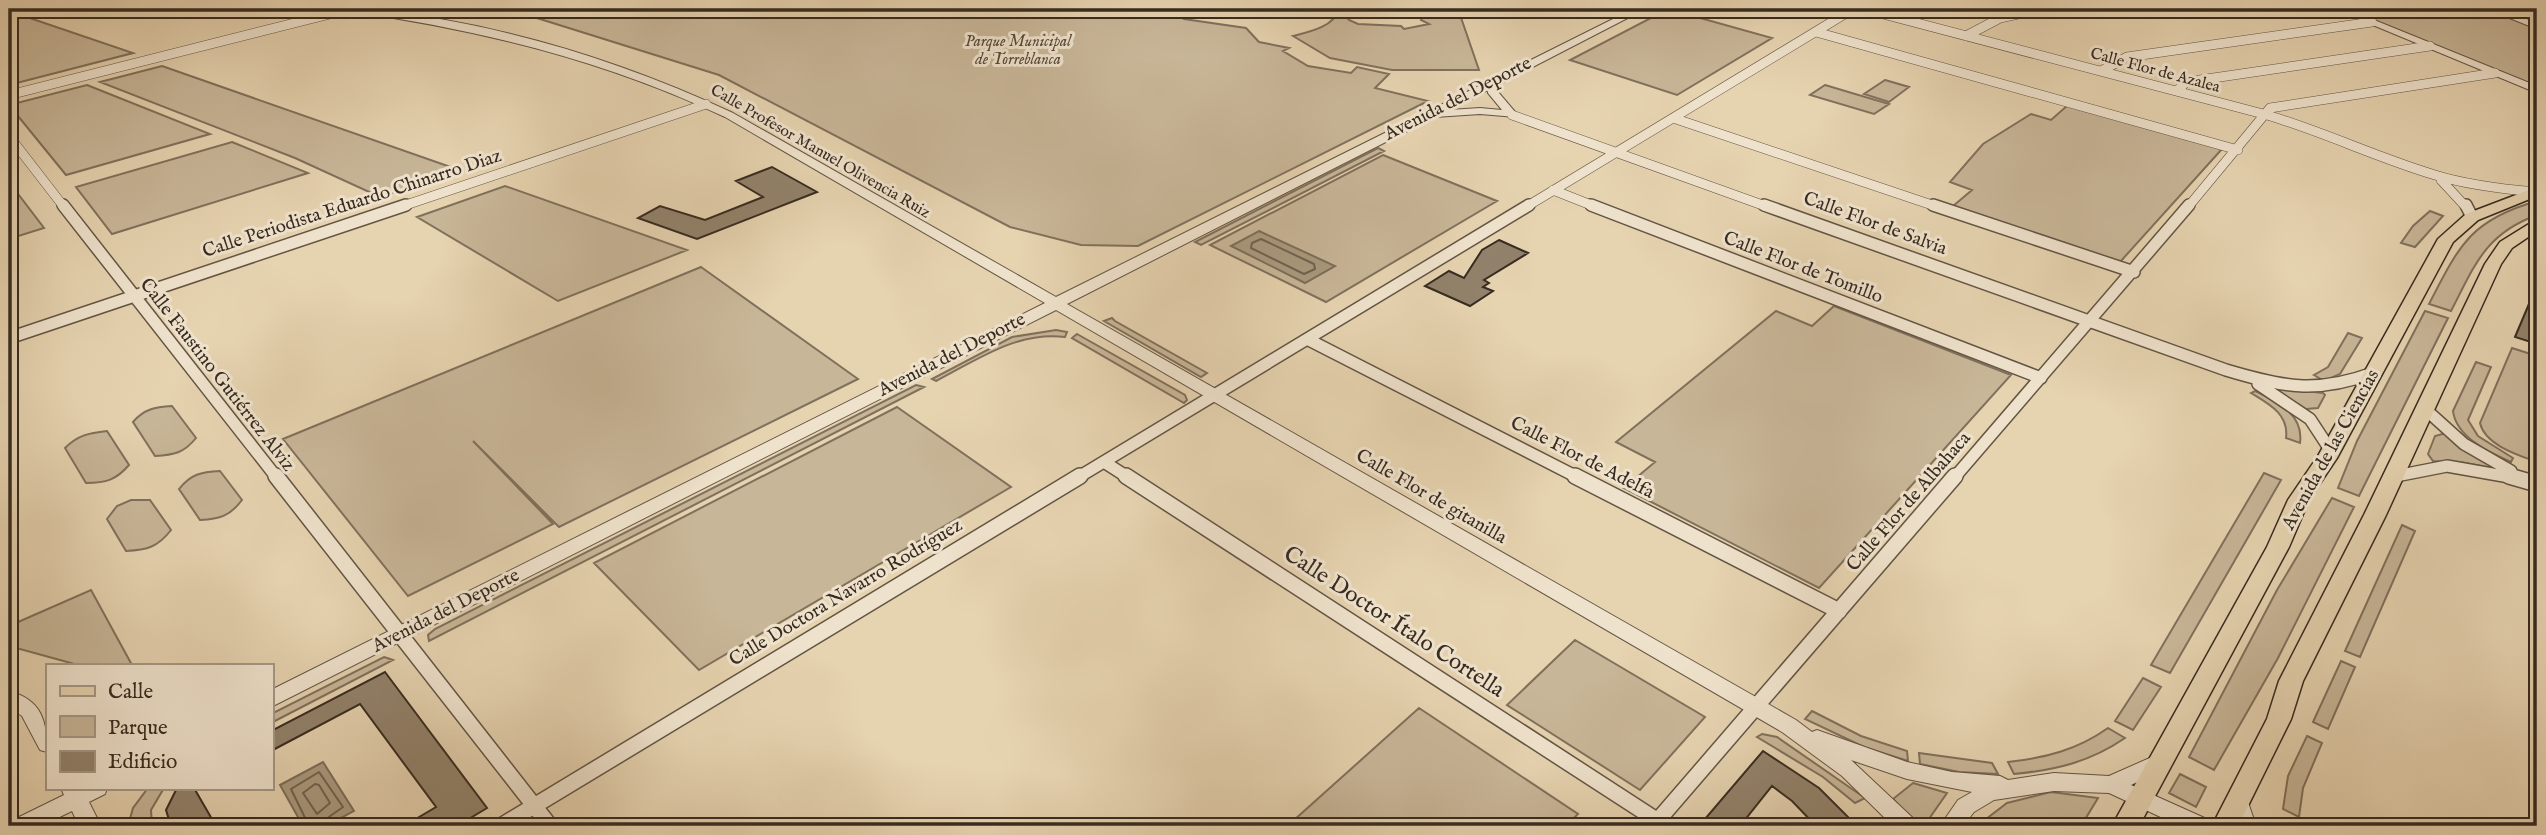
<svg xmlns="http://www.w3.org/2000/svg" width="2546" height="835" font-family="'IM FELL English',serif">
<rect width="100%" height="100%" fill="#e6d3b0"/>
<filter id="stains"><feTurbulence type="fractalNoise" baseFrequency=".00286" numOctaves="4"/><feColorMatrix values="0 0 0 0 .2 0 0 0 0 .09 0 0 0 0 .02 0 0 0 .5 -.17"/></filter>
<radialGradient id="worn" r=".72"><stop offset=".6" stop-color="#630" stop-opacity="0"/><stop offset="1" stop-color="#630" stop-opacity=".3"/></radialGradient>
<!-- green -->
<path fill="#c8b698" stroke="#80705c" stroke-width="2" d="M488,9H1168L1184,19L1246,28L1259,42L1289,48L1283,51L1308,66L1351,73L1357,67L1389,74L1375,88L1428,101L1138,246L1081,245L1010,227L719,75L524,14Z
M1339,9L1349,20L1358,24L1401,26L1404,29L1429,24L1421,20L1425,15L1422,9H1458L1479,70H1392L1330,58L1293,36C1309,32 1334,27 1339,9Z
M1668,9L1772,38L1677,95L1570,60Z
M2345,9H2487L2537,27V87Z
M9,10L12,12L133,53L9,85Z
M162,66L462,171L380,197L295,158L100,82Z
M1885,80L1909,87L1889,102L1864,94Z
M87,85L210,134L66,175L9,105Z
M1825,85L1889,104L1874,114L1810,95Z
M2068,105L2222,149L2120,262L1953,206L1972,190L1950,182L1983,144L2031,114L2051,120Z
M232,142L308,173L112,234L76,187Z
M1378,148L1384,151L1201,245L1195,242Z
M1383,155L1497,201L1326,302L1210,245Z
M9,182L44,228L9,239Z
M505,186L687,250L558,301L417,217Z
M2537,201V215C2485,234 2475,265 2451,311L2429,304C2459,246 2470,220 2537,201Z
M2430,211L2443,216L2415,247L2401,243L2413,226Z
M701,267L858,379L559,527L473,441L553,524L408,596L283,439Z
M1834,306L2011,375L1819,588L1624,488L1655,462L1616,442L1776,311L1812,326Z
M2425,311L2448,318L2359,496L2338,488L2357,441Z
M1112,318L1115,321L1207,373L1201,377L1104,321Z
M1056,330L1067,332L1065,337C1017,331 977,360 936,381L932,379L1012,337Z
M2348,333L2362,338L2340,374L2324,381L2314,375L2328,367Z
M1077,334L1185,395L1187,400L1184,403L1072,338Z
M2512,348L2537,356V462C2518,455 2485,445 2480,423Z
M2476,362L2491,367L2468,420L2478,436L2513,458L2511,462C2490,453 2456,437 2453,411Z
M916,385L924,387L429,641L428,635L435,629Z
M2270,387L2323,393L2325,395L2318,408L2306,409Z
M2255,391C2277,402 2304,414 2300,443L2286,438C2289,414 2269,404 2251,393Z
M172,406L196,438C184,453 174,455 155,456L133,422C144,409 155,407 172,406Z
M897,407L1011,487L699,670L594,563Z
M107,431L129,465C116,480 106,483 86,483L65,448C78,435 89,433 107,431Z
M2446,433L2497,469L2460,462L2433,461L2428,454L2435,436Z
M220,471L242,500C230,516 220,519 200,520L179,489C191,474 201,472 220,471Z
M2264,473L2281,480L2170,673L2151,665Z
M2332,498L2354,507L2278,658L2214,770L2189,757L2277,590Z
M131,500H150L171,530C158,547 147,550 126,551L107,519L117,506Z
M2402,525L2415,531L2360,657L2345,651Z
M91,590L132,665H78L9,646V626Z
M1575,640L1705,717L1640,790L1507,705Z
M384,657L393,660L271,723V714Z
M2341,661L2355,667L2328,729L2313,722Z
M2143,678L2161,687L2133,730L2115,721Z
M1419,708L1578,814L1566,826H1300L1293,821Z
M1812,711L1861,736L1907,751L1908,761L1864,747L1805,719Z
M2108,728L2125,738C2090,762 2056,770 2014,774L2008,762C2045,758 2077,750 2108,728Z
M1762,734L1777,737L1865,798L1855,803L1823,777L1757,737Z
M2307,736L2322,743L2303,788L2299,817L2283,809L2288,776Z
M1919,753L1992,763L1998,774L1959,772L1920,764Z
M2180,774L2206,787L2196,807L2169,793Z
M1913,783L1947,793L1924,826H1918L1893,799Z
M148,788H164L151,810L152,826H128L133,808Z
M2051,792L2098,798L2081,826H1977L2007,803Z"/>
<!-- water -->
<path fill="#aa9a7f" stroke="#7c6e59" stroke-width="2" d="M1259,231L1335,266L1305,283L1231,246Z
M323,762L354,811L326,826H303L280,785Z"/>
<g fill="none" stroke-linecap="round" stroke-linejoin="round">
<!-- shore -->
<path stroke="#706250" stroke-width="2" d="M1261,239L1314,264L1315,269L1304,274L1251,248L1252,243Z
M315,784L319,785L330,803L317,814L303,793Z
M309,826L291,789L319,772L343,807L326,819L324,826"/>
</g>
<!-- building -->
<path fill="#92826b" stroke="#372b20" stroke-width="2" d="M772,167L817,192L697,239L638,218L660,206L705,220L763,197L736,181Z
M1499,240L1528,253L1484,280L1489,283L1483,287L1493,291L1470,306L1425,286L1449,271L1464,278L1482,250Z
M2537,285V344L2515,337Z
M385,672L487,808L457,826H404L436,807L360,704L271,751V731Z
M1763,751L1819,788L1857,826H1816L1792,801L1772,786L1740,826H1699Z
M177,788H194L216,826H171L166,810Z"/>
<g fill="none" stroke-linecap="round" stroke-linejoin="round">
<!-- minor-far2 casing -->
<g stroke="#635544" stroke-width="10">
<path id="minor-far2" d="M1864,9L2267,115C2324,132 2378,158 2435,175C2467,185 2502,189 2536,192
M1904,19L1920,9
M1816,32L2238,150
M1966,36L2000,18L2041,9
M2101,71L2127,57L2372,22
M2177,91L2186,82L2430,46
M9,95L350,9
M1512,115L1768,207
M1673,118L1938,207
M9,136L64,207
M2441,180L2466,207
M1553,190L1596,207
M400,207L706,104
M1526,207L1853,9
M2188,207L2270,108L2495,73"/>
</g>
<!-- minor-far1 casing -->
<g stroke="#635544" stroke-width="14">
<path id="minor-far1" d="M63,205L277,478
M1591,205L2041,378
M1764,205L2226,370C2283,387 2316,394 2373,373
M1933,205L2134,272
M2466,205L2472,217
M9,338L406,205
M1307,339L1579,478
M2258,384L2310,419L2331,451
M2424,408L2464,444L2511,471
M1104,462L1129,478
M2391,477L2447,466L2515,478
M1077,478L1529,205
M1954,478L2189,205"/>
</g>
<!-- minor casing -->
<g stroke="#635544" stroke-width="18">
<path id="minor" d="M276,476L550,826
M1126,476L1658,821
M1575,476L1839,611
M2509,476L2537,484
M2391,477L2394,476
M501,826L1080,476
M1653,826L1955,476"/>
</g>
<!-- tertiary casing -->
<g stroke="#635544" stroke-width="2">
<path id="tertiary" d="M350,9C380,8 410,14 440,19C542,37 639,69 733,113L1056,297L1633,9H1645L1500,84L1499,93L1516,113V117L1480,114L1435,117L1067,304L1796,720L1812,732L1817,730L1907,762L1952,772L2000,776L2008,780L2054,773L2109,776L2161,753L2168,755L2171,761L2168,767L2131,785L2209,820L2212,826H2180L2109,793L2054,791L1994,800L1974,812L1963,826H1940L1958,800L1972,792L1907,779L1851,760L1915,820L1918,826H1893L1842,776L1782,732L1056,310L271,707V690L1045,303L725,117C605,61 486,31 355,12ZM1488,90V93L1502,110L1480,108L1449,110Z
M2334,9H2347L2537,86V93Z
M2487,9H2500L2537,23V29Z
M9,691C42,700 47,721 47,752L40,750L22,716L9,708Z
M61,788H107L105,794L89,802L101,826H79L72,811L41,826H10L13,820L64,795Z
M2239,796L2247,799L2256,826H2234L2228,805L2231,799Z"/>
</g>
<!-- primary casing -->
<g stroke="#372b20" stroke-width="3">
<path id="primary" d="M2537,187V196L2478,220L2453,242L2337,458L2309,500L2289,547L2139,826H2112L2267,547L2288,500L2318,456L2438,239L2466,214Z
M2537,219V231L2512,248L2501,264L2386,515L2303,681L2291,719L2238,826H2212L2267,719L2279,681L2364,515L2485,264L2500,242Z"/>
</g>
<!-- minor-far2 -->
<use href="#minor-far2" stroke="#efe2cc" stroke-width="9"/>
<!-- minor-far1 -->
<use href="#minor-far1" stroke="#efe2cc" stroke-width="11"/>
<!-- minor -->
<use href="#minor" stroke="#efe2cc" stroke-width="15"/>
<!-- tertiary -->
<use href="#tertiary" fill="#efe2cc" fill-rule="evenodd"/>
<!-- primary -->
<use href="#primary" fill="#e6d3b0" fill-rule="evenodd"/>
</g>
<g text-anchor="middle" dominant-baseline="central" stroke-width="6" stroke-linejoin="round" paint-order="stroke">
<!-- far-park labels -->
<g font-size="16" font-style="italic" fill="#544738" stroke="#efe2cc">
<text x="1018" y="42">Parque Municipal<tspan x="1018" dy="18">de Torreblanca</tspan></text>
</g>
<!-- far-street labels -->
<g font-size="16" fill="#372b20" stroke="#efe2cc">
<text transform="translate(2155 71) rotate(15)">Calle Flor de Azalea</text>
<text transform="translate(820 152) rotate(30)">Calle Profesor Manuel Olivencia Ruiz</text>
</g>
<!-- street labels -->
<g font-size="19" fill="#372b20" stroke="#efe2cc">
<text transform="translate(1458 99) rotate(-27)">Avenida del Deporte</text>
<text transform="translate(352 204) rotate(-18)">Calle Periodista Eduardo Chinarro Diaz</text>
<text transform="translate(1875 224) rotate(20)">Calle Flor de Salvia</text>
<text transform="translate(1803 268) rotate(21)">Calle Flor de Tomillo</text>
<text transform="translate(952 355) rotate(-27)">Avenida del Deporte</text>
<text transform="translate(217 375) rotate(52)">Calle Faustino Gutiérrez Alviz</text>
<text transform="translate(2331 450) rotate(-61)">Avenida de las Ciencias</text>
<text transform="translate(1582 458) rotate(27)">Calle Flor de Adelfa</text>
<text transform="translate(1431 497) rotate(30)">Calle Flor de gitanilla</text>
<text transform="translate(1909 502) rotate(-49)">Calle Flor de Albahaca</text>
<text transform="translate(846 593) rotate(-31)">Calle Doctora Navarro Rodríguez</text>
<text transform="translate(446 611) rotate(-27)">Avenida del Deporte</text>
</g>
<!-- near-street labels -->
<g font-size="23" fill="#372b20" stroke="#efe2cc">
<text transform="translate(1394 622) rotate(33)">Calle Doctor Ítalo Cortella</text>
</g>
</g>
<!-- margin -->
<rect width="2546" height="835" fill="none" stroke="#e6d3b0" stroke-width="35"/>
<rect x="10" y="10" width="2525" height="814" fill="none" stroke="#372b20" stroke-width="3.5"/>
<rect x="18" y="18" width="2511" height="800" fill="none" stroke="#372b20" stroke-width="2"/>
<!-- legend -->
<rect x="46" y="664" width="228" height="126" fill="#efe2cc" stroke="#a59987" stroke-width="2"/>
<rect x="60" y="686" width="35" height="10" fill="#e6d3b0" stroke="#a59987" stroke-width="2"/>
<text x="108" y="698" font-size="21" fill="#372b20">Calle</text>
<rect x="60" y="716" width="35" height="21" fill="#c8b698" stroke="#a59987" stroke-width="2"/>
<text x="108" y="734" font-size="21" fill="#372b20">Parque</text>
<rect x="60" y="751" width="35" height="21" fill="#92826b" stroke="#a59987" stroke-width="2"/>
<text x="108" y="768" font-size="21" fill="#372b20">Edificio</text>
<rect width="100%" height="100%" filter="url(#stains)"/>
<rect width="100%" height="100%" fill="url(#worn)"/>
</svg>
